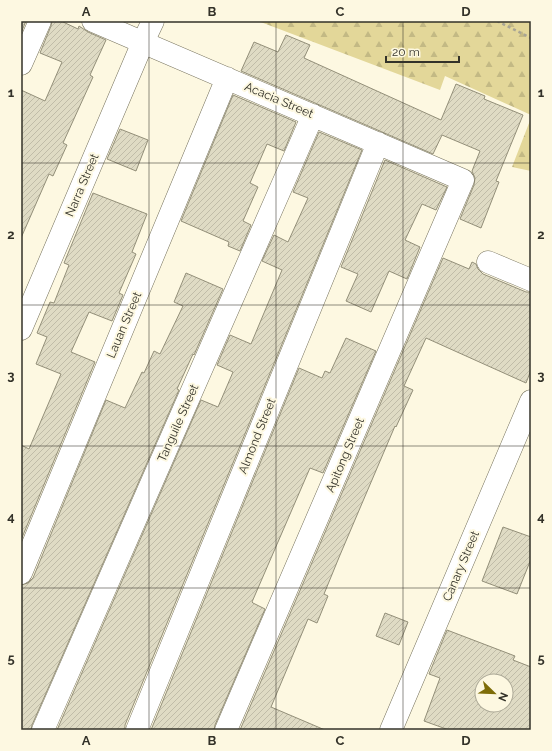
<svg xmlns="http://www.w3.org/2000/svg" width="552" height="751" viewBox="0 0 552 751" font-family="Raleway,sans-serif">
	<style>
		.forest { fill: url(#forest-firs) }
		.building { fill: url(#building-hatch); stroke: #938f79; fill-rule: evenodd }
		.lines { fill: none; stroke-linecap: round; stroke-linejoin: round }
		.minor-casing { stroke: #76725d; stroke-width: 23 }
		.tertiary-casing { stroke: #76725d; stroke-width: 23 }
		.path { stroke: #a8a594; stroke-width: 2.5; stroke-dasharray: 3 3; stroke-linecap: butt }
		.minor { stroke: #fff; stroke-width: 22 }
		.tertiary { stroke: #fff; stroke-width: 22 }
		.grid { fill: none; stroke: #333229; stroke-width: 1; stroke-opacity: 0.55 }
		.labels { text-anchor: middle; dominant-baseline: central; stroke-width: 4; stroke-linejoin: round; paint-order: stroke }
		.street-label { font-size: 12px; fill: #333229; stroke: #fdf8e1 }
		.neatline { fill: none; stroke: #333229; stroke-width: 1.5 }
		.grid-label { font-size: 13px; text-anchor: middle; font-weight: bold; fill: #333229 }
	</style>
	<defs>
		<pattern id="forest-firs" width="22" height="20" patternUnits="userSpaceOnUse"><rect width="22" height="20" fill="#e3d799"/><path d="M5 1l3.5 6h-7zM16 11l3.5 6h-7z" fill="#c3b984"/></pattern>
		<pattern id="building-hatch" width="6" height="6" patternUnits="userSpaceOnUse"><rect width="6" height="6" fill="#dfdbc4"/><path d="M-1 1l2-2M0 6l6-6M5 7l2-2" fill="none" stroke="#c0bca8"/></pattern>
	</defs>
	<rect width="100%" height="100%" fill="#fdf8e1"/>
	<!-- forest -->
	<path class="forest" d="M258,21h273v94l-86,-39 -5,14z
		M531,118v53l-19,-4z"/>
	<!-- building -->
	<path class="building" d="M21,21h5l-5,12z
		M52,21h9l17,8 1,-3 9,6 18,8 -16,35 3,2 -30,66 4,2 -14,31 -4,-2 -28,64v-148l24,11 17,-39 -22,-9 11,-27z
		M286,35l24,10 -6,13 137,62 15,-36 29,12 -1,3 39,16 -27,66 3,1 -18,46 -21,-9 14,-34 1,-7 -3,-7 8,-20 -38,-16 -9,19 -192,-83 13,-29 24,10z
		M233,95l63,27 -12,29 -17,-7 -17,39 8,4 -15,34 8,4 -11,26 -12,-5 1,-4 -48,-21z
		M120,129l28,11 -12,31 -29,-12z
		M319,132l43,18 -237,575v5h-68l144,-330 17,7 15,-35 -16,-7 13,-30 21,9 31,-74 -20,-9 12,-26 14,7 20,-44 -15,-6z
		M385,160l62,27 -11,23 -14,-6 -17,36 15,7 -13,32 -18,-8 -18,41 -25,-11 12,-27 -17,-7z
		M93,193l54,21 -15,38 4,2 -17,39 4,2 -11,26 -23,-9 -18,40 24,10 -74,178v-95l8,4 32,-75 -25,-10 11,-27 -10,-4 13,-31 4,1 15,-38 -5,-2z
		M443,258l26,11 3,-7 4,2 2,5 5,5 43,18h5v78l-5,13 -100,-45 -22,48 9,4 -17,37 -1,-1 -55,129 -16,39 4,2 -11,27 -9,-4 -37,88 54,23h-85z
		M186,273l37,16 -29,66 -1,-1 -16,35 2,1 -147,335 -1,5h-10v-145l7,-2 5,-5 73,-178 19,8 17,-36 2,1 10,-22 6,3 23,-48 -9,-4z
		M346,338l30,13 -53,122 -13,-5 -58,134 1,1 12,6 -50,116 -1,5h-63l148,-362 23,10 3,-7 5,2z
		M503,527l28,10v22l-14,35 -35,-13z
		M385,613l23,9 -9,23 -23,-9z
		M447,630l68,26 -2,4 18,7v63h-82l-25,-9 16,-43 -11,-4zM482,681h24v24h-24z"/>
	<g class="lines">
		<defs>
			<path id="minor" d="M93,21l370,159 -237,550
				M21,64l19,-43
				M488,262l43,18
				M21,573l206,-495
				M43,730l270,-615
				M137,730l241,-587
				M391,730l140,-329"/>
			<path id="tertiary" d="M21,329l122,-287 10,-21"/>
		</defs>
		<!-- minor casing -->
		<use href="#minor" class="minor-casing"/>
		<!-- tertiary casing -->
		<use href="#tertiary" class="tertiary-casing"/>
		<!-- path -->
		<path class="path" d="M497,21l34,17"/>
		<!-- minor -->
		<use href="#minor" class="minor"/>
		<!-- tertiary -->
		<use href="#tertiary" class="tertiary"/>
	</g>
	<!-- grid -->
	<path class="grid" d="M149,21v709M276,21v709M403,21v709M21,163h510M21,305h510M21,446h510M21,588h510"/>
	<g class="labels">
		<!-- street labels -->
		<g class="street-label">
			<text transform="translate(279 100) rotate(23)">Acacia Street</text>
			<text transform="translate(82 185) rotate(-67)">Narra Street</text>
			<text transform="translate(124 325) rotate(-67)">Lauan Street</text>
			<text transform="translate(178 423) rotate(-66)">Tanguile Street</text>
			<text transform="translate(257 436) rotate(-68)">Almond Street</text>
			<text transform="translate(345 455) rotate(-67)">Apitong Street</text>
			<text transform="translate(461 566) rotate(-67)">Canary Street</text>
		</g>
	</g>
	<!-- border -->
	<rect width="552" height="751" fill="none" stroke="#fdf8e1" stroke-width="44"/>
	<!-- north arrow -->
	<g transform="translate(494 693) rotate(113)"><circle r="19" fill="#fdf8e1" stroke="#aca997"/>
	<path d="M0-3L7 15L0 10L-7 15Z" fill="#7e6d08"/>
	<text y="-6" font-size="11" font-weight="bold" text-anchor="middle" fill="#333229">N</text>
	</g>
	<!-- scale -->
	<path d="M386 56v6h73v-6" fill="none" stroke="#333229" stroke-width="2"/>
	<text x="392" y="56" font-size="12" fill="#333229" stroke="#fdf8e1" stroke-width="3" paint-order="stroke">20 m</text>
	<rect x="22" y="22" width="508" height="707" class="neatline"/>
	<g class="grid-label">
		<text x="86" y="16">A</text>
		<text x="212" y="16">B</text>
		<text x="340" y="16">C</text>
		<text x="466" y="16">D</text>
		<text x="11" y="97">1</text>
		<text x="541" y="97">1</text>
		<text x="11" y="239">2</text>
		<text x="541" y="239">2</text>
		<text x="11" y="380">3</text>
		<text x="541" y="380">3</text>
		<text x="11" y="521">4</text>
		<text x="541" y="521">4</text>
		<text x="11" y="663">5</text>
		<text x="541" y="663">5</text>
		<text x="86" y="745">A</text>
		<text x="212" y="745">B</text>
		<text x="340" y="745">C</text>
		<text x="466" y="745">D</text>
	</g>
</svg>
